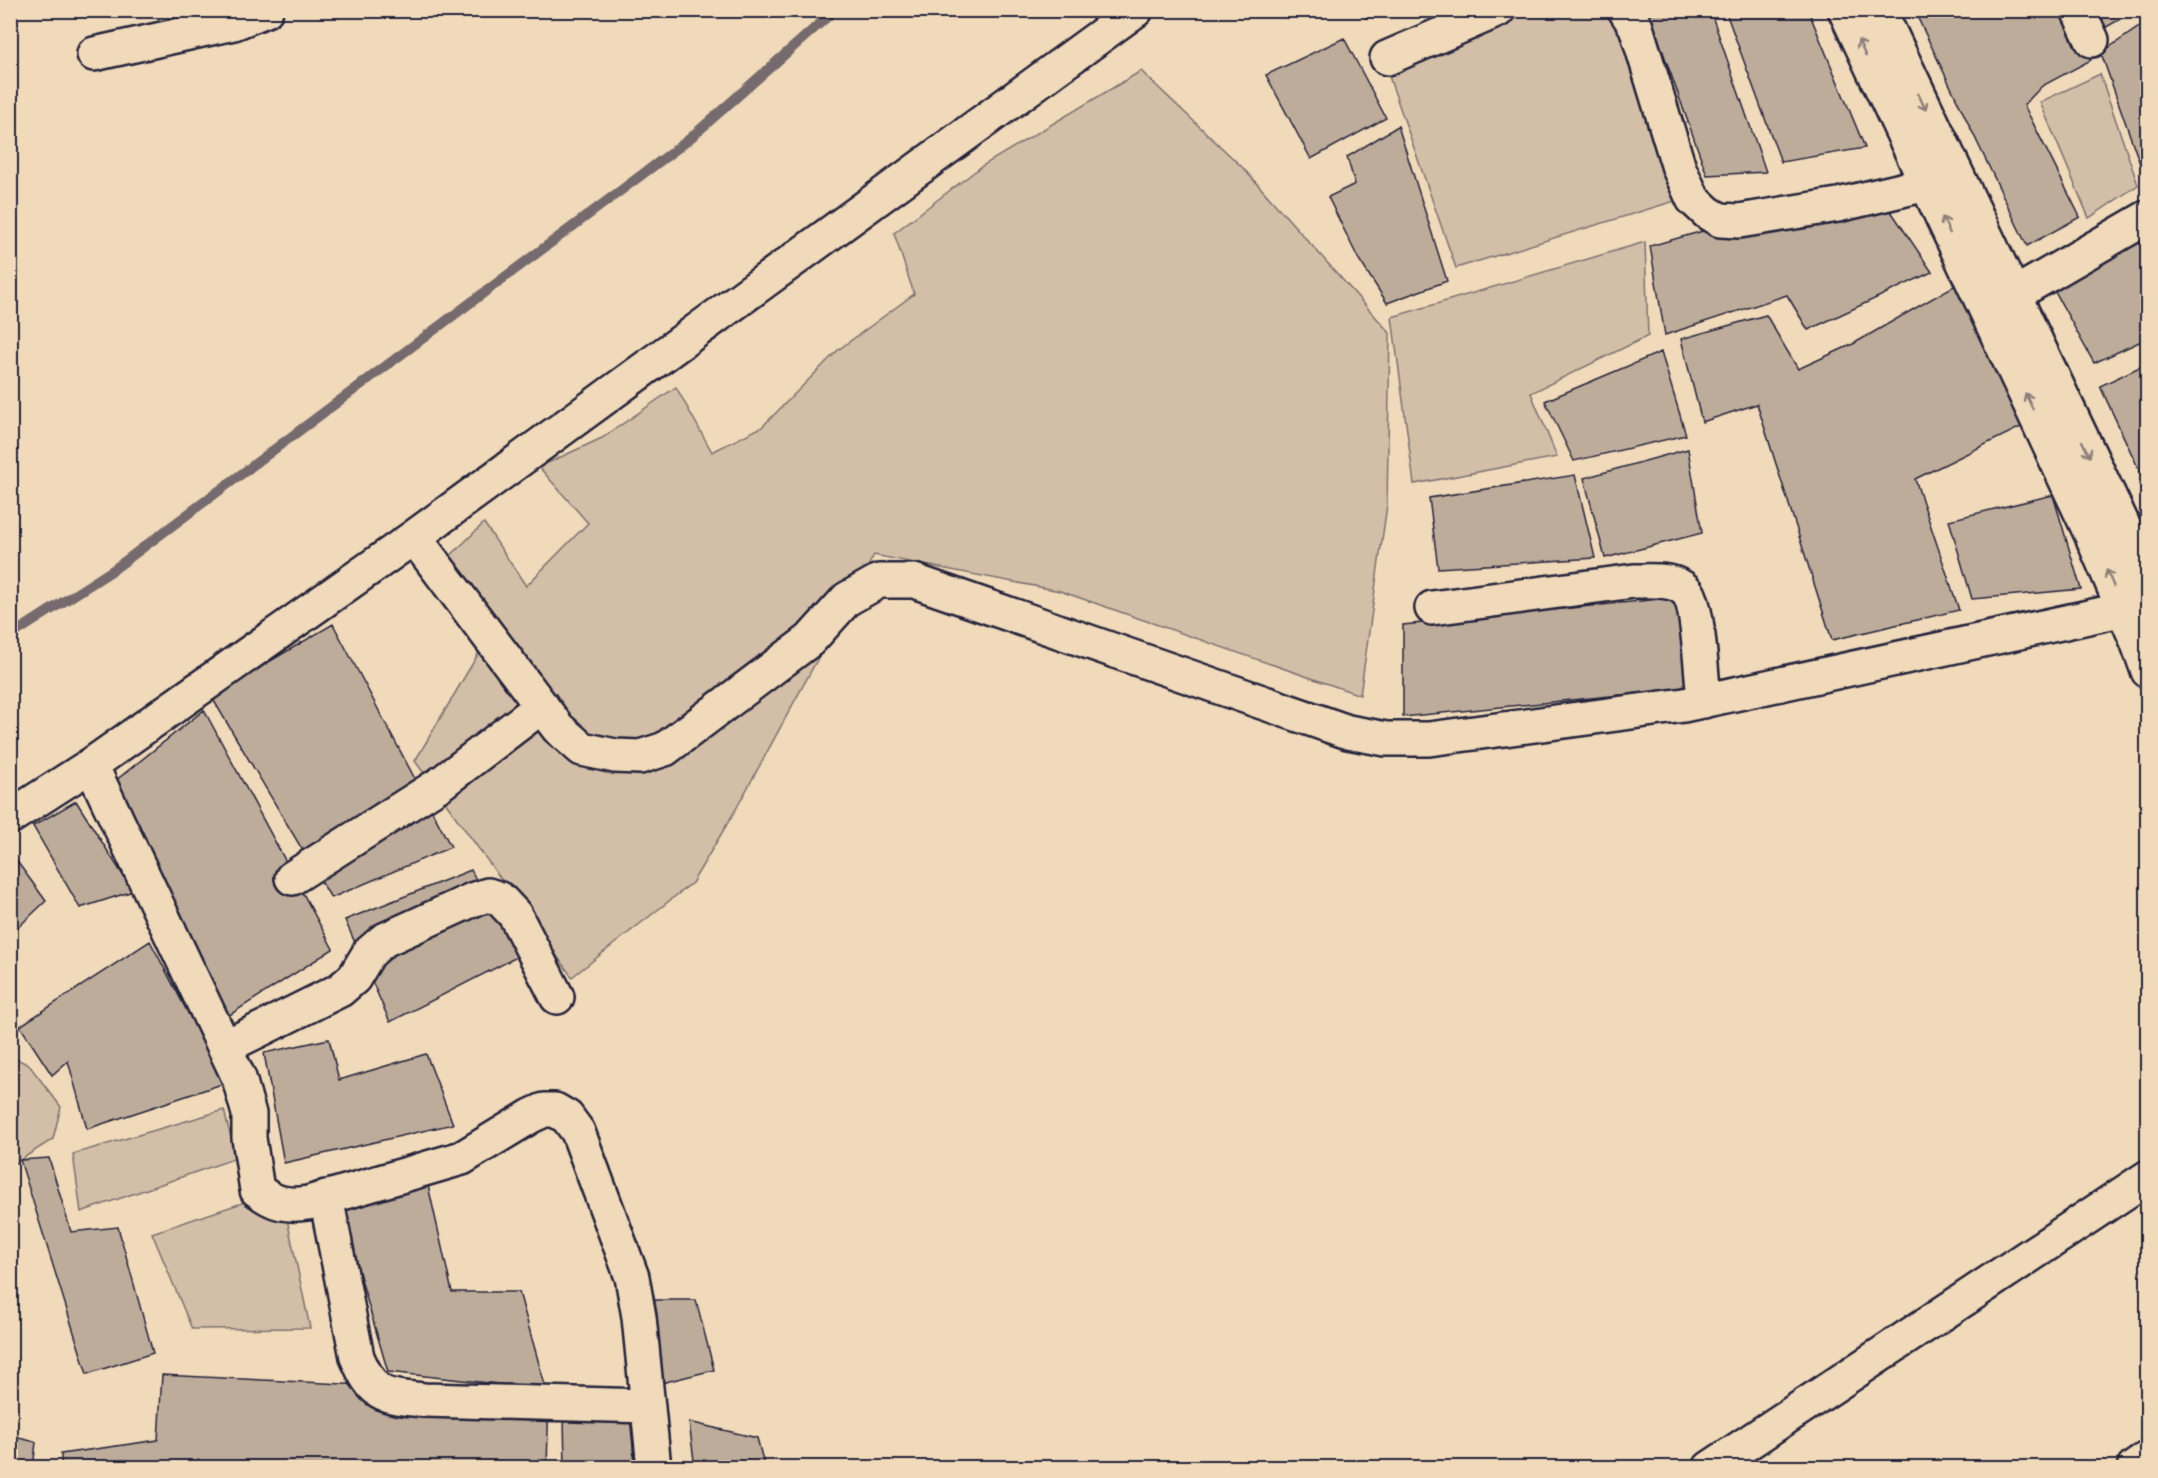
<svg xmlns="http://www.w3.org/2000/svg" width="2158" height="1478" viewBox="0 0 2158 1478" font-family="Dekko,sans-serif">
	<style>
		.green { fill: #d3bfa7; stroke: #7a7071; stroke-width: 1.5 }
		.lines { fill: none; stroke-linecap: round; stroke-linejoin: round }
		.stream { stroke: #746b6d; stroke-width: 10 }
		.building { fill: #beac9b; stroke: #22223b; stroke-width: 1.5 }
		.minor-casing { stroke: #22223b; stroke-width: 38 }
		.tertiary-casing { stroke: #22223b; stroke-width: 38 }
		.minor { stroke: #f1daba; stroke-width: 33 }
		.tertiary { stroke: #f1daba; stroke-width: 33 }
		.oneway { stroke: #8a7e7a }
	</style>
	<rect width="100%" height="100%" fill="#f1daba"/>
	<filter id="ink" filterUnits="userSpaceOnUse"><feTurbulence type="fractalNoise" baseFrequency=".0167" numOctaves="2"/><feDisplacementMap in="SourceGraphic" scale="12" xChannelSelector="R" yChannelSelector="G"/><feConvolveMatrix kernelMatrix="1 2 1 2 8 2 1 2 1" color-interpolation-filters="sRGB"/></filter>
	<g filter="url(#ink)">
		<!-- green -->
		<path class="green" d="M1474,11h149l65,186 -232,71 -78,-223z
			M1141,71l101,96 148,166 -3,172 -27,190 -300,-104 -186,-36 -139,256 -43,72 -120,94 -157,-216 72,-122 -46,-74 43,-42 42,63 62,-63 -49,-56 63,-29 74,-51 36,65 50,-25 76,-77 76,-56 -20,-61 88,-67z
			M2100,74l38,111 -49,33 -49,-116z
			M1645,242l3,94 -117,57 26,64 -143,27 -22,-167z
			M11,1056l18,9 32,42 -8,32 -42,27z
			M224,1110l12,48 -155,54 -8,-58z
			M281,1190l29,138 -118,1 -40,-96z"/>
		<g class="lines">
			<!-- stream -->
			<path class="stream" d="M10,636l103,-66 574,-429 148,-131"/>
		</g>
		<!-- building -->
		<path class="building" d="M1363,10h21l-18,8z
			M1648,10h62l56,162 -59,3z
			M1725,10h83l57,138 -84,14z
			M1914,10h153l24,50 -49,26 -18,19 56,112 -53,29z
			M2094,10h42l-33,19z
			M2148,21v146l-8,-3 -39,-111z
			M1344,38l42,80 -75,41 -45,-84z
			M1398,126l49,155 -60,22 -29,-45 -30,-61 27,-13 -8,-27z
			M1872,183l60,89 -124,58 -21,-35 -122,40 -15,-89z
			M2148,210v128l-54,25 -50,-91z
			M1959,283l62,144 -106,52 44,131 -127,30 -75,-236 -55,18 -21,-83 85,-24 32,54 55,-25z
			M1661,352l25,83 -112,26 -29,-60z
			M2148,363v126l-48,-103z
			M1688,449l14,84 -97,25 -21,-80z
			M1575,475l20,83 -157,10 -9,-70z
			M2053,495l28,94 -109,10 -23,-79z
			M1680,597l9,91 -286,29v-92z
			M333,624l118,223 -120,51 -120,-202z
			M204,710l129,239 -108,69 -115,-233z
			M76,801l57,90 -53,17 -47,-82z
			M10,852l36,49 -36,34z
			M471,870l46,87 -127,65 -45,-102z
			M150,941l75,142 -138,46 -19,-68 -16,14 -32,-49z
			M329,1039l10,41 87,-26 27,70 -169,39 -20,-110z
			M49,1158l22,74 47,-5 35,126 -66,21 -67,-214z
			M425,1172l27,120h67l27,97 -158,-17 -51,-175z
			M637,1300h59l18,70 -57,14z
			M162,1375l387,19 -2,74h-486v-14l97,-14z
			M564,1416h66l5,52h-70z
			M689,1422l68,16 8,30h-70z
			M10,1436l26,6 -3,26h-23z"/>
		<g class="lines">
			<defs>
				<path id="minor" d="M1625,10l11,17 43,141 14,31 15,14 12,7 19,1 99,-16 89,-21
					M2078,10l14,30
					M94,54l140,-31 32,-13
					M1387,58l111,-48
					M1991,308l157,-91
					M414,537l144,191 24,21 33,7 25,1 25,-8 145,-109 37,-41 32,-18h35l434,151 38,7h43l255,-34 464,-101
					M1432,608l202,-27c17,0 43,-3 54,12 10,13 14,87 16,108
					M91,765l148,313 10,36v24l8,52c18,14 30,16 51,13l154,-45 69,-42 13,-6h11l12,7 11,15 54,145 7,40 15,151
					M10,817l81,-52 323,-228 722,-527
					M292,878l148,-94 102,-78
					M225,1047l115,-57 14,-12 15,-25 15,-13 88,-40 16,-5 12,4 15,16 42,82
					M326,1197l31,160c17,40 25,39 67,43l224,6
					M1710,1468l438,-291"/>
				<path id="tertiary" d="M1845,10l247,526 45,105 11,30
					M1879,10l243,513 26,60
					M2134,1468l14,-10"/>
			</defs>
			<!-- minor casing -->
			<use href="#minor" class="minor-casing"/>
			<!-- tertiary casing -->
			<use href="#tertiary" class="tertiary-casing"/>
			<!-- minor -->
			<use href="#minor" class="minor"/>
			<!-- tertiary -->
			<use href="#tertiary" class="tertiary"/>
		</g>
		<!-- one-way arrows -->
		<defs><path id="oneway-shaft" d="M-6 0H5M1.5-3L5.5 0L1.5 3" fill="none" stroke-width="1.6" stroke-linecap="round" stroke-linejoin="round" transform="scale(1.5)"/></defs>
		<g class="oneway">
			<use href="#oneway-shaft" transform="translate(1862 48) rotate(-115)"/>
			<use href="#oneway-shaft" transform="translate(1922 102) rotate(65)"/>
			<use href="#oneway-shaft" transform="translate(1946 225) rotate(-115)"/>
			<use href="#oneway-shaft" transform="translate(2029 401) rotate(-115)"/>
			<use href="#oneway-shaft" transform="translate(2086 449) rotate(64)"/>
			<use href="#oneway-shaft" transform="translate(2110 578) rotate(-113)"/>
		</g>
	</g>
	<!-- margin -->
	<rect width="2158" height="1478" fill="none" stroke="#f1daba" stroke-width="36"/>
	<rect x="18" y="18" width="2122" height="1442" fill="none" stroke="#22223b" stroke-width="2" filter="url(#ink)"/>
</svg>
